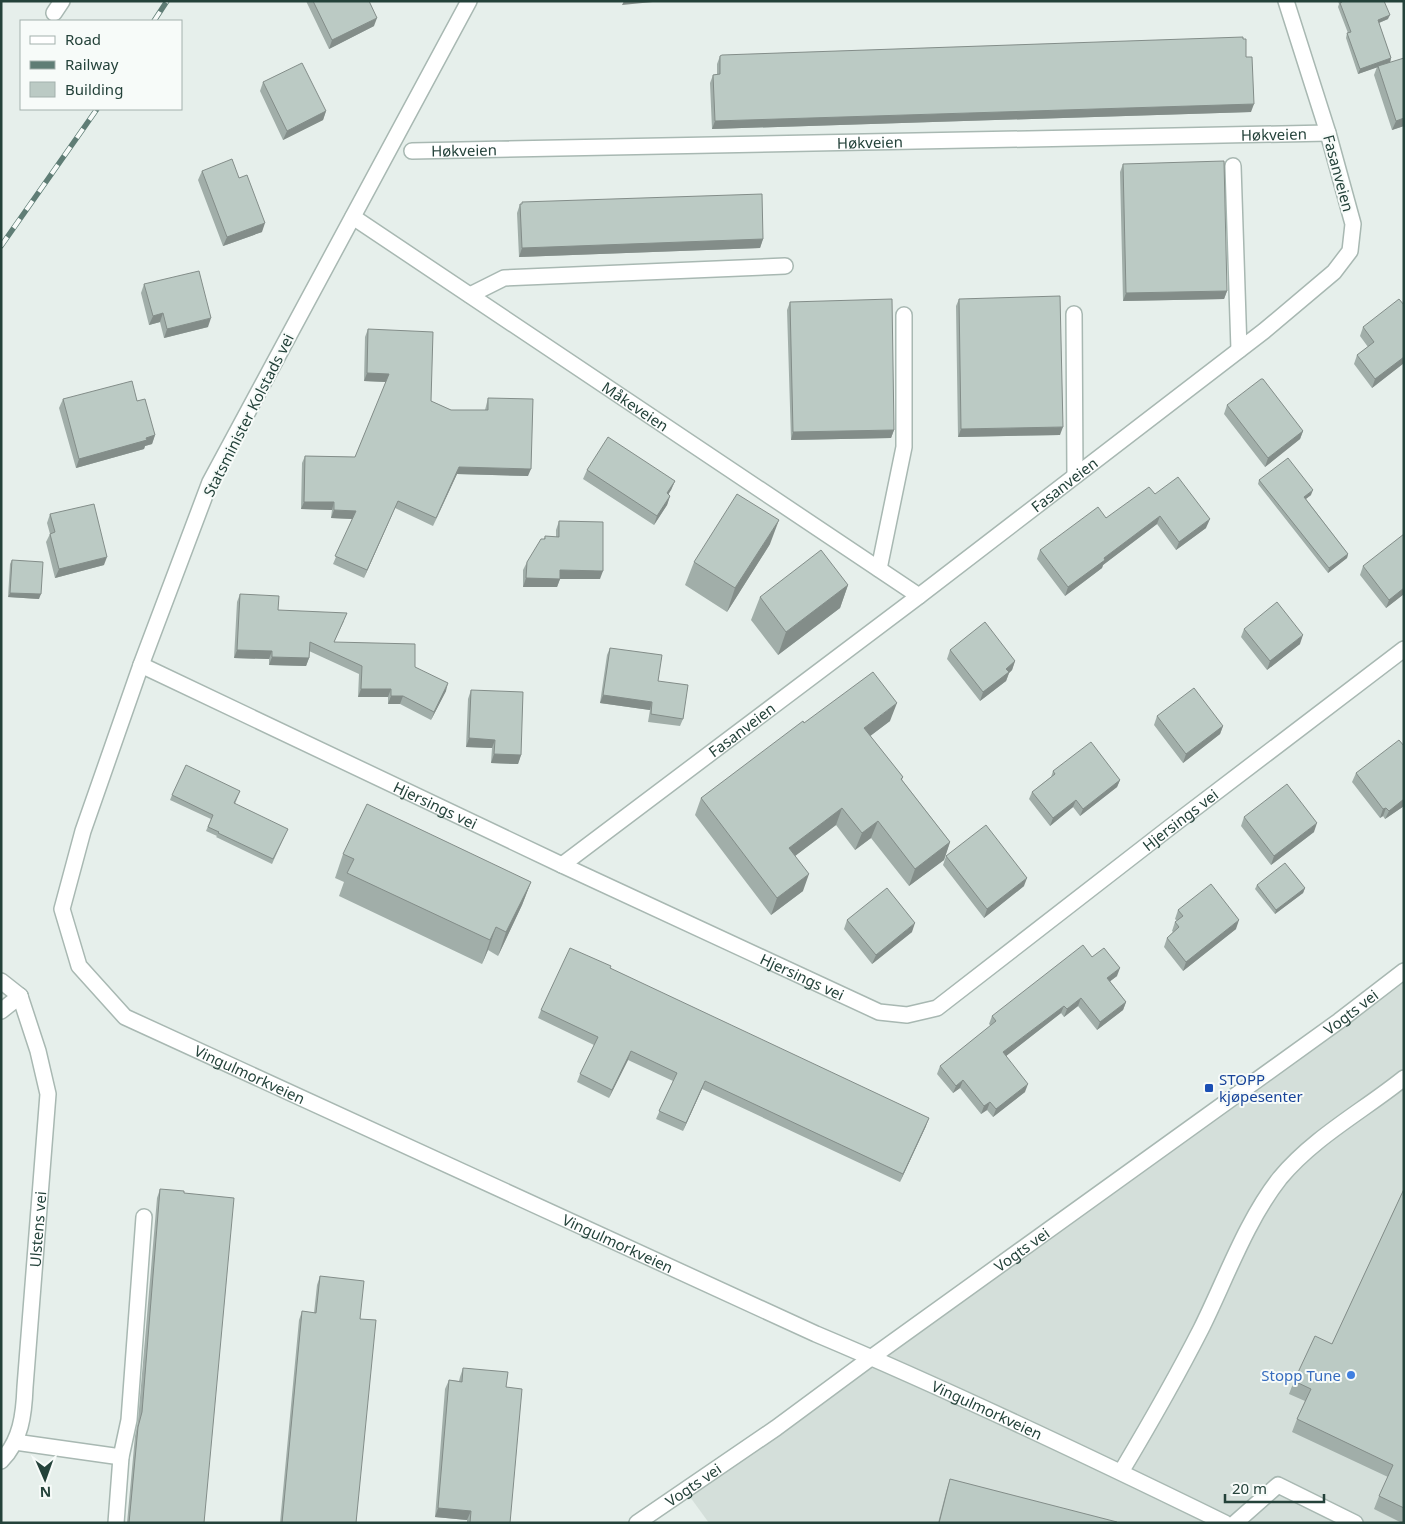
<svg xmlns="http://www.w3.org/2000/svg" width="1405" height="1524" viewBox="0 0 1405 1524" font-family="'Noto Sans',sans-serif">
	<style>
		.built { fill: #d4dfda }
		.lines { fill: none; stroke-linecap: round; stroke-linejoin: round }
		.minor-casing { stroke: #a8b8b2; stroke-width: 18 }
		.minor { stroke: #fff; stroke-width: 15 }
		.rail-casing { stroke: #5f7d75; stroke-width: 5.5 }
		.rail { stroke: #f7fbf9; stroke-width: 4; stroke-dasharray: 11; stroke-linecap: butt }
		.wall { fill: #a1aea9 }
		.shaded-wall { fill: #838d89 }
		.building { fill: #bbcac4; stroke: #838d89 }
		.transit-dot { fill: #1a4fb4; stroke: #f7fbf9; stroke-width: 2 }
		.shop-dot { fill: #3f7fe0; stroke: #f7fbf9; stroke-width: 2 }
		.labels { text-anchor: middle; dominant-baseline: central; stroke-width: 4; stroke-linejoin: round; paint-order: stroke }
		.street-label { font-size: 15px; fill: #24423a; stroke: #f7fbf9 }
		.transit-label { font-size: 15px; fill: #164399; stroke: #f7fbf9; text-anchor: start }
		.shop-label { font-size: 15px; fill: #366cbe; stroke: #f7fbf9; text-anchor: end }
	</style>
	<rect width="100%" height="100%" fill="#e6efeb"/>
	<!-- built -->
	<path class="built" d="M1404,971v552h-695l-24,-33z"/>
	<g class="lines">
		<defs>
			<g id="minor">
				<path id="s1" d="M469,1l-259,481 -69,183 -58,166 -21,78 17,57 46,51 691,317c138,58 274,123 409,189"/>
				<path d="M54,13l8,-12"/>
				<path id="s2" d="M412,151l916,-18"/>
				<path d="M1233,166l6,184"/>
				<path id="s3" d="M353,217l566,379"/>
				<path d="M470,295l34,-17 281,-12"/>
				<path d="M1074,314l1,162"/>
				<path d="M879,569l25,-122v-132"/>
				<path id="s4" d="M141,665l421,200 317,147 28,3 30,-7 232,-180 235,-179"/>
				<path id="s5" d="M562,865l357,-269 345,-265 70,-59 16,-21 3,-27 -25,-91 -42,-132"/>
				<path d="M1,981l19,15"/>
				<path d="M1,1011l19,-15"/>
				<path d="M15,1442l106,15"/>
				<path id="s6" d="M1,1461c20,-20 23,-47 24,-74l23,-293 -10,-43 -18,-55"/>
				<path d="M1121,1472c28,-47 55,-94 80,-143 24,-48 45,-108 79,-151 34,-41 83,-67 124,-100"/>
				<path d="M116,1523l5,-66 8,-37 15,-203"/>
				<path id="s7" d="M637,1523l139,-95 96,-71 467,-336 65,-50"/>
				<path d="M1235,1523l43,-38 77,38"/>
			</g>
		</defs>
		<!-- minor casing -->
		<use href="#minor" class="minor-casing"/>
		<!-- minor -->
		<use href="#minor" class="minor"/>
		<defs>
			<path id="rail" d="M154,21l13,-20
				M1,246l96,-137"/>
		</defs>
		<!-- rail casing -->
		<use href="#rail" class="rail-casing"/>
		<!-- rail -->
		<use href="#rail" class="rail"/>
	</g>
	<!-- wall -->
	<path class="wall" d="M306,1h63l5,25 -45,23z
		M1338,1h46l4,18 -9,4 12,35 -1,4 14,64 -12,4 -18,-55 3,-8 -19,7 -12,-36 1,-5h1l-10,-26 1,-3z
		M720,56l526,1 5,55 -539,17 -2,-46 3,-8 4,-1v-10z
		M263,82l63,29 -3,9 -40,20 -23,-49z
		M1123,164l104,127 -3,8 -101,2 -3,-129z
		M202,171l37,7 23,54 -39,14 -25,-66z
		M522,202l241,37 -3,9 -241,9 -2,-44 3,-9h2z
		M144,284l64,43 -44,11 -4,-16 -11,3 -8,-32z
		M959,299l101,136 -102,2 -2,-131z
		M790,302l104,128 -3,8 -100,2 -4,-130z
		M1404,305v58l-32,25 -18,-24 3,-9 11,-8 -8,-11 3,-9z
		M368,329l63,72 20,9h34l3,-12 40,78 -71,-2 -24,52 -38,-18 -31,70 -31,-14 19,-45 -21,-1 1,-8 -31,-1 1,-46 3,-7 50,1 31,-75 -22,-1 1,-44z
		M63,399l74,2 18,34 -3,9 -7,2 -1,3 -68,19 -17,-60z
		M1227,405l76,26 -3,8 -35,28 -41,-53z
		M587,470l88,11 -4,9 -3,5 2,1 -3,9 -13,20 -71,-46z
		M1259,480l52,15 -5,4 42,55 -1,4 -19,15 -70,-89z
		M1155,494l51,34 -30,22 -19,-26 -54,41 -1,3 -37,28 -28,-37 3,-9z
		M50,514l54,51 -49,13 -9,-36 4,-8 -3,-11z
		M559,521l41,58h-40l-3,8h-34v-17l4,-8 17,-23 1,-3 11,1v-7z
		M770,544l-43,68 -42,-27 9,-23z
		M12,560l27,39 -31,-2 2,-33z
		M1363,566l41,28 -18,14 -26,-33z
		M848,585l-8,23 -62,47 -27,-35 9,-23z
		M240,594l38,16 66,11 -10,21 81,25 31,24 -15,29 -31,-16h-12v-7h-30l1,-23 -50,-23v7l-3,8 -37,-1v-6l-35,-1 3,-56z
		M1244,629l56,15 -33,26 -26,-33z
		M610,648l48,33 25,38 -3,7 -32,-4 2,-12 -50,-7 7,-48z
		M950,650l65,11 -3,9 -3,3 -3,8 -26,20 -33,-42z
		M471,690l50,65 -3,9 -27,-1 1,-15 -26,-1 2,-48z
		M1157,716l66,10 -3,8 -37,29 -29,-38z
		M890,721l-20,15 33,41 -1,3 48,62 -6,18 -35,26 -38,-48 -16,12 -19,-25 -41,31 8,35 -32,24 -76,-100 6,-17 103,-75z
		M1404,746v60l-19,13 -2,-3 -3,2 -28,-36 4,-9z
		M1053,771l67,9 -3,7 -37,29 -7,-9 -23,19 -21,-27 3,-7 19,-15z
		M240,791l-5,13 51,29 -14,31 -56,-27 1,-1 -11,-5 5,-12 -41,-19 2,-5z
		M1244,817l70,15 -43,33 -30,-39z
		M343,854l188,28 -9,23 -24,51 -10,-6 -6,14 -143,-68 5,-14 -9,-4z
		M946,856l78,30 -40,32 -41,-53z
		M1257,885l48,3 -2,5 -28,21 -20,-25z
		M1178,910l58,19 -53,42 -19,-24 3,-9 6,-6 -1,-1 3,-9 2,-1 -2,-2z
		M847,920l65,12 -40,32 -28,-35z
		M1092,957l25,19 -7,5 16,21 -3,8 -26,20 -19,-24 -14,11 -3,-4 -55,43 19,36 -32,25 -6,-7 -6,4 -21,-26 -7,5 -16,-19 3,-8 51,-40 -2,-2 3,-8z
		M610,968l316,158 -26,56 -198,-93 -19,42 -27,-12 17,-38 -45,-21 -19,38 -32,-16 3,-8 14,-29 -56,-27 3,-8z
		M160,1189l44,334h-77l8,-87 3,-15 19,-223z
		M1404,1189v334h-2l-28,-14 5,-13 9,-19 -96,-45 5,-13 8,-18 -16,-7 5,-13 38,-37z
		M320,1276l40,43 -4,204h-76l19,-203 3,-9 12,2 3,-28z
		M463,1368l43,19 4,136h-43v-3l-32,-3 10,-128 4,-9 10,1 1,-4z
		M950,1479l167,44h-179l8,-31z"/>
	<!-- shaded-wall -->
	<path class="shaded-wall" d="M624,1h39l-41,4z
		M1390,15l-2,4 -12,5 2,-4z
		M377,18l-3,8 -45,23 3,-9z
		M1391,58l-1,5 -32,11 2,-5z
		M1254,104l-3,8 -539,17 3,-8z
		M326,111l-3,9 -40,20 4,-9z
		M1404,118v8l-12,4 4,-9z
		M265,223l-3,9 -39,14 4,-9z
		M763,239l-3,9 -241,9 3,-9z
		M1227,291l-3,8 -101,2 3,-8z
		M163,313l-3,9 -11,3 4,-9z
		M211,318l-3,9 -44,11 3,-9z
		M1404,357v6l-32,25 3,-9z
		M367,373l22,1 -3,8 -22,-1z
		M1063,427l-3,8 -102,2 3,-8z
		M894,430l-3,8 -100,2 2,-8z
		M1303,431l-3,8 -35,28 3,-9z
		M155,435l-3,9 -7,2 -1,3 -68,19 3,-9z
		M459,467l72,2 -3,7 -71,-2 -24,52z
		M675,481l-4,9 -8,12 4,-9z
		M1313,490l-2,5 -8,6 1,-4z
		M670,496l-3,9 -13,20 3,-9z
		M398,501l-3,7 -31,70 3,-8z
		M304,502h30l-2,8 -31,-1z
		M334,510l22,1 -3,8 -22,-1z
		M1160,516l-3,8 -54,41 -1,3 -37,28 3,-9 36,-29z
		M1210,519l-4,9 -30,22 3,-8z
		M779,520l-9,24 -43,68 8,-24z
		M1348,554l-1,4 -19,15 1,-5z
		M107,557l-3,8 -49,13 4,-9z
		M560,570l43,1 -3,8h-40l-3,8h-34l3,-9z
		M848,585l-8,23 -62,47 8,-23z
		M1404,588v6l-18,14 3,-8z
		M10,593l31,1 -2,5 -31,-2z
		M1303,635l-3,9 -33,26 3,-9z
		M237,650l35,1 -3,8 -35,-1z
		M272,657l37,1 -3,8 -37,-1z
		M1015,661l-3,9 -3,3 -3,8 -26,20 3,-9 23,-23z
		M448,683l-2,8 -15,29 3,-8z
		M361,689h30l-3,8h-30z
		M603,695l49,7 -2,8 -50,-7z
		M391,696h12l-3,8h-12z
		M897,703l-7,18 -33,25 7,-18z
		M1223,726l-3,8 -37,29 3,-9z
		M469,738l26,2 -3,8 -26,-1z
		M494,754l27,1 -3,9 -27,-1z
		M1120,780l-3,7 -37,29 3,-7z
		M1404,799v7l-19,13 4,-8z
		M1076,800l-3,7 -23,19 3,-8z
		M842,808l-6,17 -53,40 6,-17z
		M1386,808l-3,8 -3,2 3,-9z
		M878,821l-7,17 -16,12 7,-17z
		M1317,823l-3,9 -43,33 3,-9z
		M950,842l-6,18 -35,26 6,-17z
		M809,874l-6,17 -32,24 6,-17z
		M1027,878l-3,8 -40,32 3,-9z
		M531,882l-9,23 -24,51 8,-24z
		M1305,888l-2,5 -28,21 1,-4z
		M1239,920l-3,9 -53,42 3,-9z
		M915,923l-3,9 -40,32 4,-9z
		M496,927l-8,23 -6,14 8,-24z
		M1120,968l-3,8 -13,10 3,-8z
		M1081,998l-3,8 -14,11 3,-8z
		M1126,1002l-3,8 -26,20 3,-8z
		M1064,1006l-3,7 -60,47 2,-8z
		M631,1051l-3,9 -19,38 3,-8z
		M963,1080l-3,8 -7,5 3,-7z
		M705,1081l-3,8 -19,42 3,-8z
		M1028,1084l-3,8 -32,25 3,-8z
		M990,1102l-3,8 -6,4 3,-8z
		M929,1118l-3,8 -26,56 3,-8z
		M438,1508l33,3 -4,9 -32,-3z"/>
	<!-- building -->
	<path class="building" d="M313,1h56l8,17 -45,22z
		M1341,1h43l6,14 -12,5 13,38 -31,11 -13,-36 4,-1 -11,-29 2,-1z
		M1243,37v2h3v18h6l2,47 -539,17 -2,-46 7,-1v-18l2,-1z
		M1404,58v60l-8,3 -18,-55z
		M302,63l24,48 -39,20 -24,-49z
		M232,159l7,19 8,-3 18,48 -38,14 -25,-66z
		M1224,161l3,130 -101,2 -3,-129z
		M762,194l1,45 -241,9 -2,-44h2v-2z
		M199,271l12,47 -44,11 -4,-16 -10,3 -9,-32z
		M1060,296l3,131 -102,2 -2,-130z
		M892,299l2,131 -101,2 -3,-130z
		M1399,299l5,6v52l-29,22 -18,-24 17,-13 -11,-15z
		M368,329l65,3 -2,69 20,9h37v-12l45,1 -2,70 -72,-2 -23,51 -38,-17 -31,69 -32,-14 21,-45 -22,-1v-8h-30l1,-46 50,1 34,-83 -22,-1z
		M1261,379h2l40,52 -35,27 -41,-53z
		M132,381l5,20 8,-2 10,36 -9,3 1,2 -68,19 -16,-60z
		M608,437l67,44 -8,12 3,3 -13,20 -70,-46z
		M1288,458l25,32 -9,7 44,57 -19,14 -70,-88z
		M1178,477l32,42 -31,23 -19,-26 -56,42 1,2 -37,27 -28,-37 58,-43 8,11 43,-31 6,7z
		M737,494l42,26 -44,68 -41,-26z
		M94,504l13,53 -48,12 -9,-35 5,-2 -5,-18z
		M559,521l44,1v49l-43,-1v9l-34,-1 1,-16 14,-23h4v-3l14,1z
		M1404,534v54l-15,12 -26,-34z
		M821,550l27,35 -62,47 -26,-35z
		M12,560l31,2 -2,32 -31,-1z
		M240,594l39,2 -1,14 69,3 -13,29 81,2v23l33,16 -14,29 -31,-16h-12v-7h-30l1,-23 -52,-24 -1,16 -37,-1v-6l-35,-1z
		M1277,602l26,33 -33,26 -26,-32z
		M985,622l30,39 -9,8 3,3 -26,20 -33,-42z
		M610,648l52,7 -4,26 30,4 -5,34 -32,-5 1,-12 -49,-7z
		M873,672l24,31 -33,25 39,49 -2,2 49,63 -35,27 -37,-48 -16,12 -20,-25 -53,40 20,26 -32,24 -76,-100 102,-77 1,2z
		M1194,688l29,38 -37,28 -29,-38z
		M471,690l52,2 -2,63 -27,-1 1,-14 -26,-2z
		M1399,740l5,6v53l-15,12 -3,-3 -3,1 -27,-36z
		M1091,742l29,38 -37,29 -7,-9 -23,18 -21,-26 23,-18 -2,-3z
		M186,765l54,26 -6,12 54,26 -15,30 -55,-26 1,-1 -11,-5 5,-12 -41,-20z
		M1287,784l30,39 -43,33 -30,-39z
		M367,804l164,78 -25,50 -10,-5 -6,13 -143,-67 7,-14 -11,-5z
		M986,825l41,53 -40,31 -41,-53z
		M1285,863l20,25 -29,22 -19,-25z
		M1211,884l28,36 -53,42 -19,-24 12,-11 -4,-5 8,-6 -5,-6z
		M887,888l28,35 -39,32 -29,-35z
		M1083,945l9,12 12,-9 16,20 -13,10 19,24 -26,20 -19,-24 -14,11 -3,-3 -61,46 25,32 -32,25 -6,-7 -6,4 -21,-26 -7,6 -16,-20 56,-45 -4,-5z
		M570,948l41,18 -1,2 319,150 -26,56 -198,-93 -19,42 -27,-12 18,-38 -46,-22 -19,39 -32,-16 18,-37 -57,-27z
		M160,1189l24,2v2l50,5 -30,325h-75l9,-96 4,-15z
		M1404,1189v319l-25,-12 14,-31 -96,-46 14,-30 -17,-8 21,-45 17,8z
		M320,1276l44,5 -4,38 16,1 -20,203h-74l20,-212 14,2z
		M463,1368l45,4 -2,15 16,2 -12,134h-40l1,-12 -33,-3 11,-128 13,2z
		M950,1479l167,43v1h-178z"/>
	<!-- markers -->
	<rect class="transit-dot" x="1204" y="1083" width="10" height="10" rx="2.5"/>
	<circle class="shop-dot" cx="1351" cy="1375" r="5"/>
	<g class="labels">
		<!-- street labels -->
		<g class="street-label">
			<text stroke="none"><textPath href="#s2" startOffset="862">Høkveien</textPath></text>
			<text stroke="none"><textPath href="#s2" startOffset="458">Høkveien</textPath></text>
			<text stroke="none"><textPath href="#s2" startOffset="52">Høkveien</textPath></text>
			<text transform="translate(1339 173) rotate(75)">Fasanveien</text>
			<text stroke="none"><textPath href="#s3" startOffset="340">Måkeveien</textPath></text>
			<text transform="translate(248 415) rotate(-63)">Statsminister Kolstads vei</text>
			<text stroke="none"><textPath href="#s5" startOffset="630">Fasanveien</textPath></text>
			<text stroke="none"><textPath href="#s5" startOffset="225">Fasanveien</textPath></text>
			<text stroke="none"><textPath href="#s4" startOffset="326">Hjersings vei</textPath></text>
			<text stroke="none"><textPath href="#s4" startOffset="1182">Hjersings vei</textPath></text>
			<text stroke="none"><textPath href="#s4" startOffset="731">Hjersings vei</textPath></text>
			<text stroke="none"><textPath href="#s7" startOffset="878">Vogts vei</textPath></text>
			<text stroke="none"><textPath href="#s1" startOffset="1264">Vingulmorkveien</textPath></text>
			<text stroke="none"><textPath href="#s6" startOffset="238">Ulstens vei</textPath></text>
			<text stroke="none"><textPath href="#s1" startOffset="1669">Vingulmorkveien</textPath></text>
			<text stroke="none"><textPath href="#s7" startOffset="472">Vogts vei</textPath></text>
			<text stroke="none"><textPath href="#s1" startOffset="2074">Vingulmorkveien</textPath></text>
			<text stroke="none"><textPath href="#s7" startOffset="68">Vogts vei</textPath></text>
		</g>
		<!-- transit labels -->
		<g class="transit-label">
			<text x="1219" y="1079">STOPP<tspan x="1219" dy="17">kjøpesenter</tspan></text>
		</g>
		<!-- shop labels -->
		<g class="shop-label">
			<text x="1341" y="1375">Stopp Tune</text>
		</g>
	</g>
	<!-- border -->
	<rect width="1405" height="1524" fill="none" stroke="#24423a" stroke-width="5"/>
	<!-- legend -->
	<rect x="20" y="20" width="162" height="90" fill="#f7fbf9" stroke="#a3b1ad"/>
	<rect x="30" y="36" width="25" height="8" fill="#ffffff" stroke="#a3b1ad"/>
	<text x="65" y="45" font-size="15" fill="#24423a">Road</text>
	<rect x="30" y="61" width="25" height="8" fill="#5f7d75" stroke="#a3b1ad"/>
	<text x="65" y="70" font-size="15" fill="#24423a">Railway</text>
	<rect x="30" y="82" width="25" height="15" fill="#bbcac4" stroke="#a3b1ad"/>
	<text x="65" y="95" font-size="15" fill="#24423a">Building</text>
	<!-- north arrow -->
	<g transform="translate(45 1479) rotate(178)" stroke="#f7fbf9" stroke-width="4" paint-order="stroke">
	<path d="M0-4L9 19L0 12L-9 19Z" fill="#24423a"/>
	<text y="-8" font-size="14" font-weight="bold" text-anchor="middle" fill="#24423a">N</text>
	</g>
	<!-- scale -->
	<path d="M1225 1494v8h99v-8" fill="none" stroke="#24423a" stroke-width="2.5"/>
	<text x="1232" y="1494" font-size="15" fill="#24423a" stroke="#f7fbf9" stroke-width="4" paint-order="stroke">20 m</text>
</svg>
